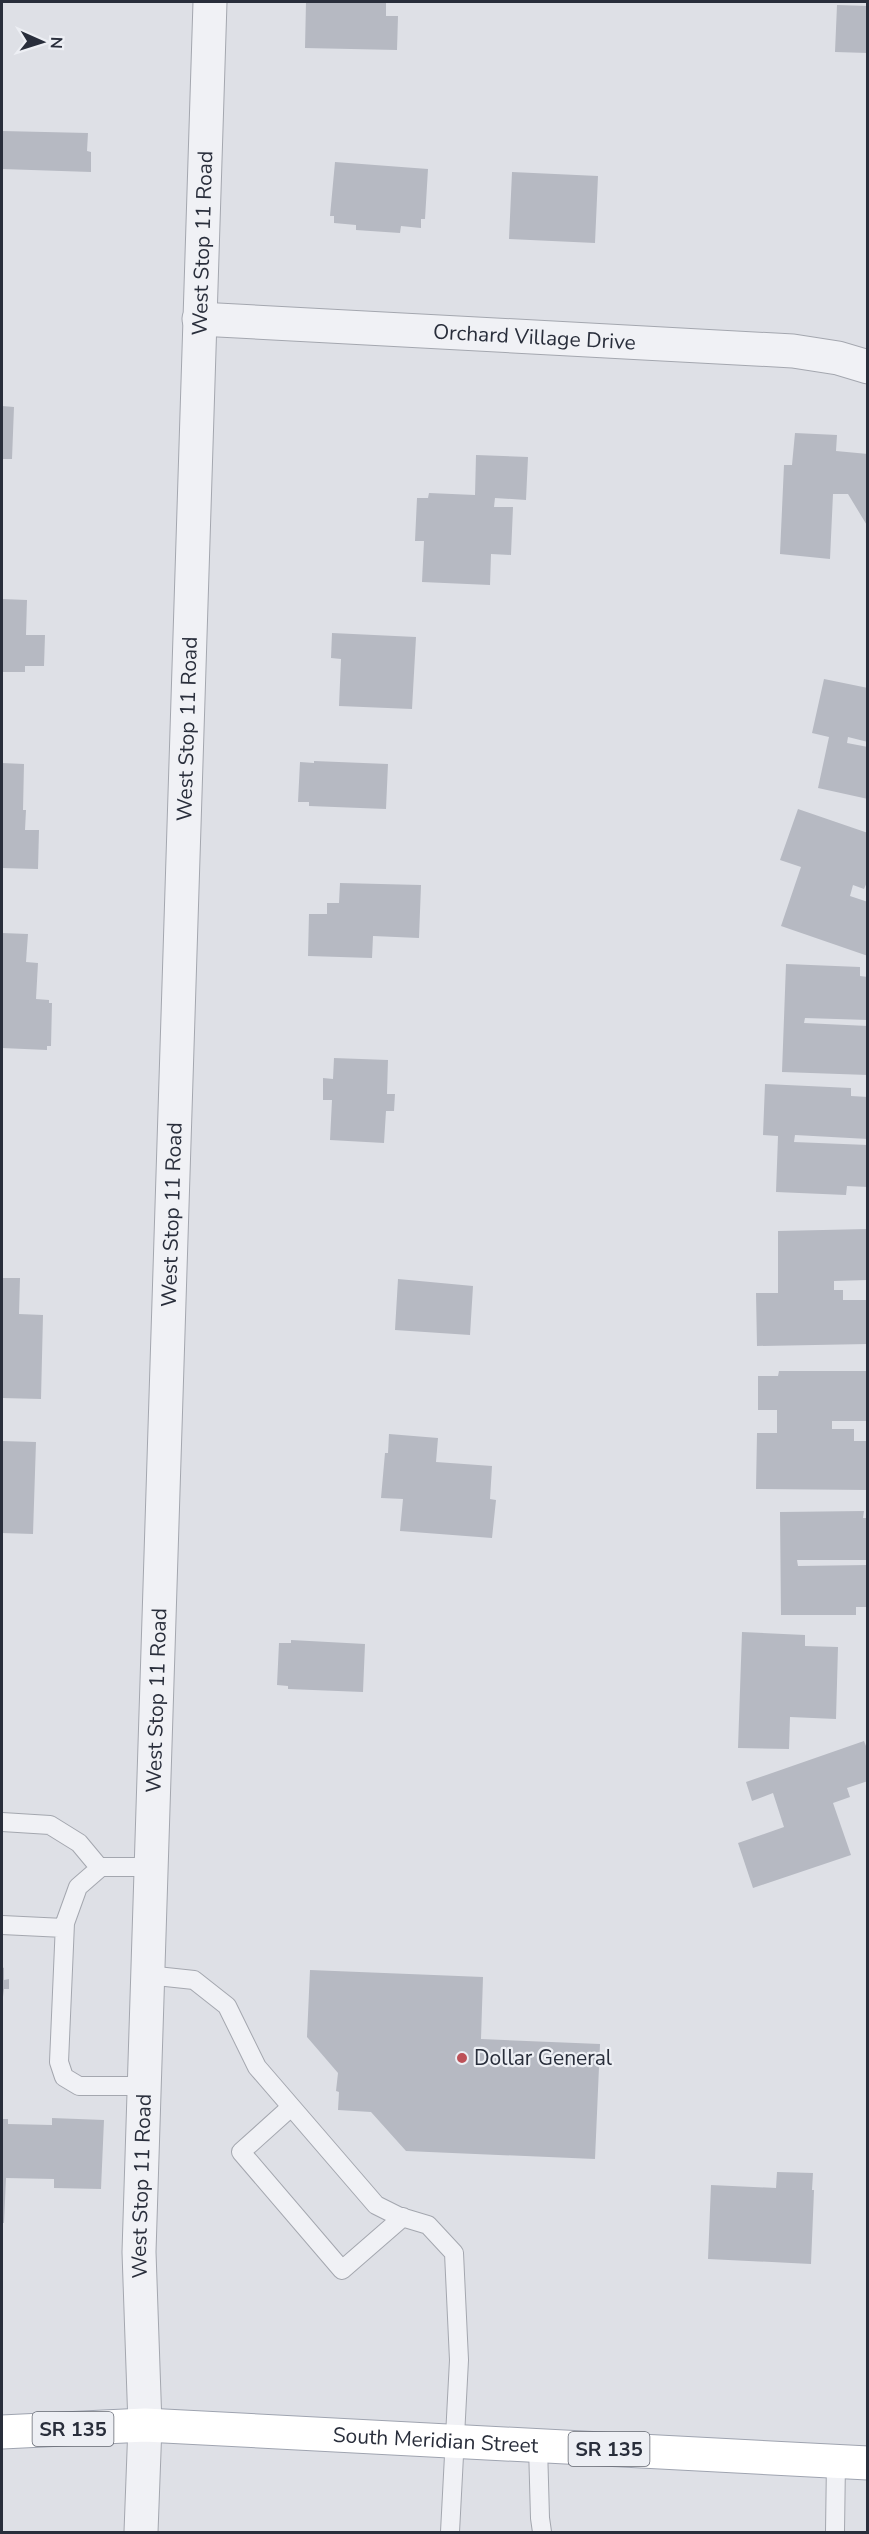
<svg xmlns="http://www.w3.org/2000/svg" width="869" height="2534" viewBox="0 0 869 2534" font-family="'Nunito Sans',sans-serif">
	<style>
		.building { fill: #b6b9c2 }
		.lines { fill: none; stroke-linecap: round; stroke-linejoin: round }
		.lane-casing { stroke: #a4a7af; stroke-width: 20 }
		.street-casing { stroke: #a4a7af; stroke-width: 35 }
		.primary-casing { stroke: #9fa4b0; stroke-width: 35 }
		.lane { stroke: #f0f1f5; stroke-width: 18 }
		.street { stroke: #f0f1f5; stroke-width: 33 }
		.primary { stroke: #fff; stroke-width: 33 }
		.poi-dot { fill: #bd5158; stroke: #edeff4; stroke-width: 2 }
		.labels { text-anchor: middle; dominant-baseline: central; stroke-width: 4.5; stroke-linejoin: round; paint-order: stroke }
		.shield { fill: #edeff4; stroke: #646872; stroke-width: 1.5 }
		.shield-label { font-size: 20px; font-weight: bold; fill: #292e3b }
		.street-label { font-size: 21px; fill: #292e3b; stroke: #edeff4 }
		.poi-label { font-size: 21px; fill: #292e3b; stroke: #edeff4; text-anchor: start }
	</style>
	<rect width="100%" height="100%" fill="#dee0e6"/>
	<!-- building -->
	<path class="building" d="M306,2h80v14h12l-1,34 -92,-2z
		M837,5l31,1v47l-33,-1z
		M2,131l86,2 -1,18 4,1v20l-89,-3z
		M335,162l93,7 -3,50h-4v9l-20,-2 -1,7 -44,-3v-5l-22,-2v-7h-4z
		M512,172l86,4 -3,67 -86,-4z
		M2,406l12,1 -2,52h-10z
		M795,433l42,2 -1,16 32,3v73l-20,-33h-15l-3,65 -50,-5 4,-89h8z
		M476,455l52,2 -2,43 -31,-2 -1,9h19l-2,48 -20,-1 -1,31 -68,-3 2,-41h-9l2,-43h11l1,-5 46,2z
		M2,599l25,1 -1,35h19l-1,31h-19v6h-23z
		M332,633l84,4 -4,72 -73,-3 2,-47 -10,-1z
		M824,679l44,9v54l-20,-5 -1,6 21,4v52l-50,-11 11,-51 -17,-4z
		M314,761l74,3 -2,45 -77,-3v-4h-11l2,-40 14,1z
		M2,763l22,1 -1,46h3l-1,20h14l-1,39 -36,-1z
		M798,809l70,24v47l-4,9 -11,-4 -3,11 18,6v54l-87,-30 20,-59 -21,-7z
		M340,883l81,2 -2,53 -46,-2 -1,22 -64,-2 1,-42h18v-11h12z
		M2,933l26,1 -2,28 12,1 -2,36 13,1v3h3l-1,43h-4v4l-45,-2z
		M786,964l74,3v9l8,1v43l-63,-2 -1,5 64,3v49l-86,-3z
		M334,1058l54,2 -1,34h8l-1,17h-8l-2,32 -54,-3 2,-40h-9v-22l10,1z
		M765,1084l86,4v8l17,1v42l-73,-4 -1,7 74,3v42l-21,-1 -1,9 -70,-3 2,-56 -15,-1z
		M868,1229v51l-34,1v9h9v10h25v44l-111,2 -1,-53h22v-62z
		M2,1278h18l-1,36 24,1 -2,84 -39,-1z
		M398,1279l75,7 -3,49 -75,-5z
		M779,1371h89v50h-36v8h22v12h14v49l-112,-1 1,-56h20v-23h-19v-34h20z
		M389,1434l49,4 -2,24 56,4 -2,33 6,1 -4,38 -92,-7 3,-32 -22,-1 4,-45h3z
		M2,1441l34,1 -3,92 -31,-1z
		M864,1511l-1,7h5v42h-71l1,6 70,-1v42h-12v8h-75l-1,-103z
		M742,1632l63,3v11l33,1 -2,72 -46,-2 -1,32 -51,-1z
		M291,1640l74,4 -2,48 -75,-3v-3l-11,-1 2,-42h12z
		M864,1741l4,10v30l-21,7 3,9 -17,6 18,52 -98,33 -15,-45 46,-16 -11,-34 -21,8 -6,-19z
		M2,1967l2,1v12l5,-1v10h-5l-1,8h-1z
		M310,1970l173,7 -2,62 119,5 -5,115 -189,-8 -35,-39 -33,-2 1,-18 -3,-1 2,-18 -31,-36z
		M52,2118l52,2 -3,69 -47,-1v-9l-48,-1 -2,45h-2v-104h6v5l44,1z
		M777,2172l36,1 -1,17h2l-3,74 -103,-5 3,-74 65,3z"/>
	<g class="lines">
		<defs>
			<path id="lane" d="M2,1822l48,3 29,18 20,24h52
				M101,1867l-23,20 -13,36 -6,139 5,15 15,9h65
				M2,1925l62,3
				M147,1975l47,5 33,26 30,61 119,138 22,11 30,9 26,28 5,107 -9,172
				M291,2107l-50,45 101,118 61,-53
				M538,2446l2,72 2,14
				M835,2532l1,-71"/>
			<g id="street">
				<path id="s1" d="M199,319l594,32 45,7 30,9"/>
				<path id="s2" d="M141,2532l4,-107 -6,-173 71,-2250"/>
			</g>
			<g id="primary">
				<path id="s3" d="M2,2432l143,-7 723,38"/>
			</g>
		</defs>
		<!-- lane casing -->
		<use href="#lane" class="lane-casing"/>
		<!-- street casing -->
		<use href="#street" class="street-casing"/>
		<!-- primary casing -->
		<use href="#primary" class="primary-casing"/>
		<!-- lane -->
		<use href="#lane" class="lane"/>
		<!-- street -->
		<use href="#street" class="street"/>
		<!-- primary -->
		<use href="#primary" class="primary"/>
	</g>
	<!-- markers -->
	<circle class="poi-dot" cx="462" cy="2058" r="6"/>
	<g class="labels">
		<!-- shield labels -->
		<g class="shield">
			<rect x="32.5" y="2412" width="81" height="34" rx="4.5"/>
			<rect x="568.5" y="2432" width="81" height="34" rx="4.5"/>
		</g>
		<g class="shield-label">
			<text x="73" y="2429">SR 135</text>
			<text x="609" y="2449">SR 135</text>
		</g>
		<!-- street labels -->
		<g class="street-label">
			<text stroke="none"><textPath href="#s2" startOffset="2290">West Stop 11 Road</textPath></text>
			<text stroke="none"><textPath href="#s1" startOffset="336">Orchard Village Drive</textPath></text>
			<text stroke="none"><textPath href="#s2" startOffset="1804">West Stop 11 Road</textPath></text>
			<text stroke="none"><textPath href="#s2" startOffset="1318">West Stop 11 Road</textPath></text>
			<text stroke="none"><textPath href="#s2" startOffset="832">West Stop 11 Road</textPath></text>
			<text stroke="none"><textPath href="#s2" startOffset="346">West Stop 11 Road</textPath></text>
			<text stroke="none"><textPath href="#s3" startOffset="434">South Meridian Street</textPath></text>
		</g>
		<!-- poi labels -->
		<g class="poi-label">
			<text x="474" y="2058">Dollar General</text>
		</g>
	</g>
	<!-- border -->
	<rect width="869" height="2534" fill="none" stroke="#292e3b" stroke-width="6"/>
	<!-- north arrow -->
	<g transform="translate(42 42) rotate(93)" stroke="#edeff4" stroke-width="4.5" paint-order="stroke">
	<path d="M0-4.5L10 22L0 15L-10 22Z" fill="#292e3b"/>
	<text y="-9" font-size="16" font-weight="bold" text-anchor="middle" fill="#292e3b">N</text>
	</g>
</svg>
